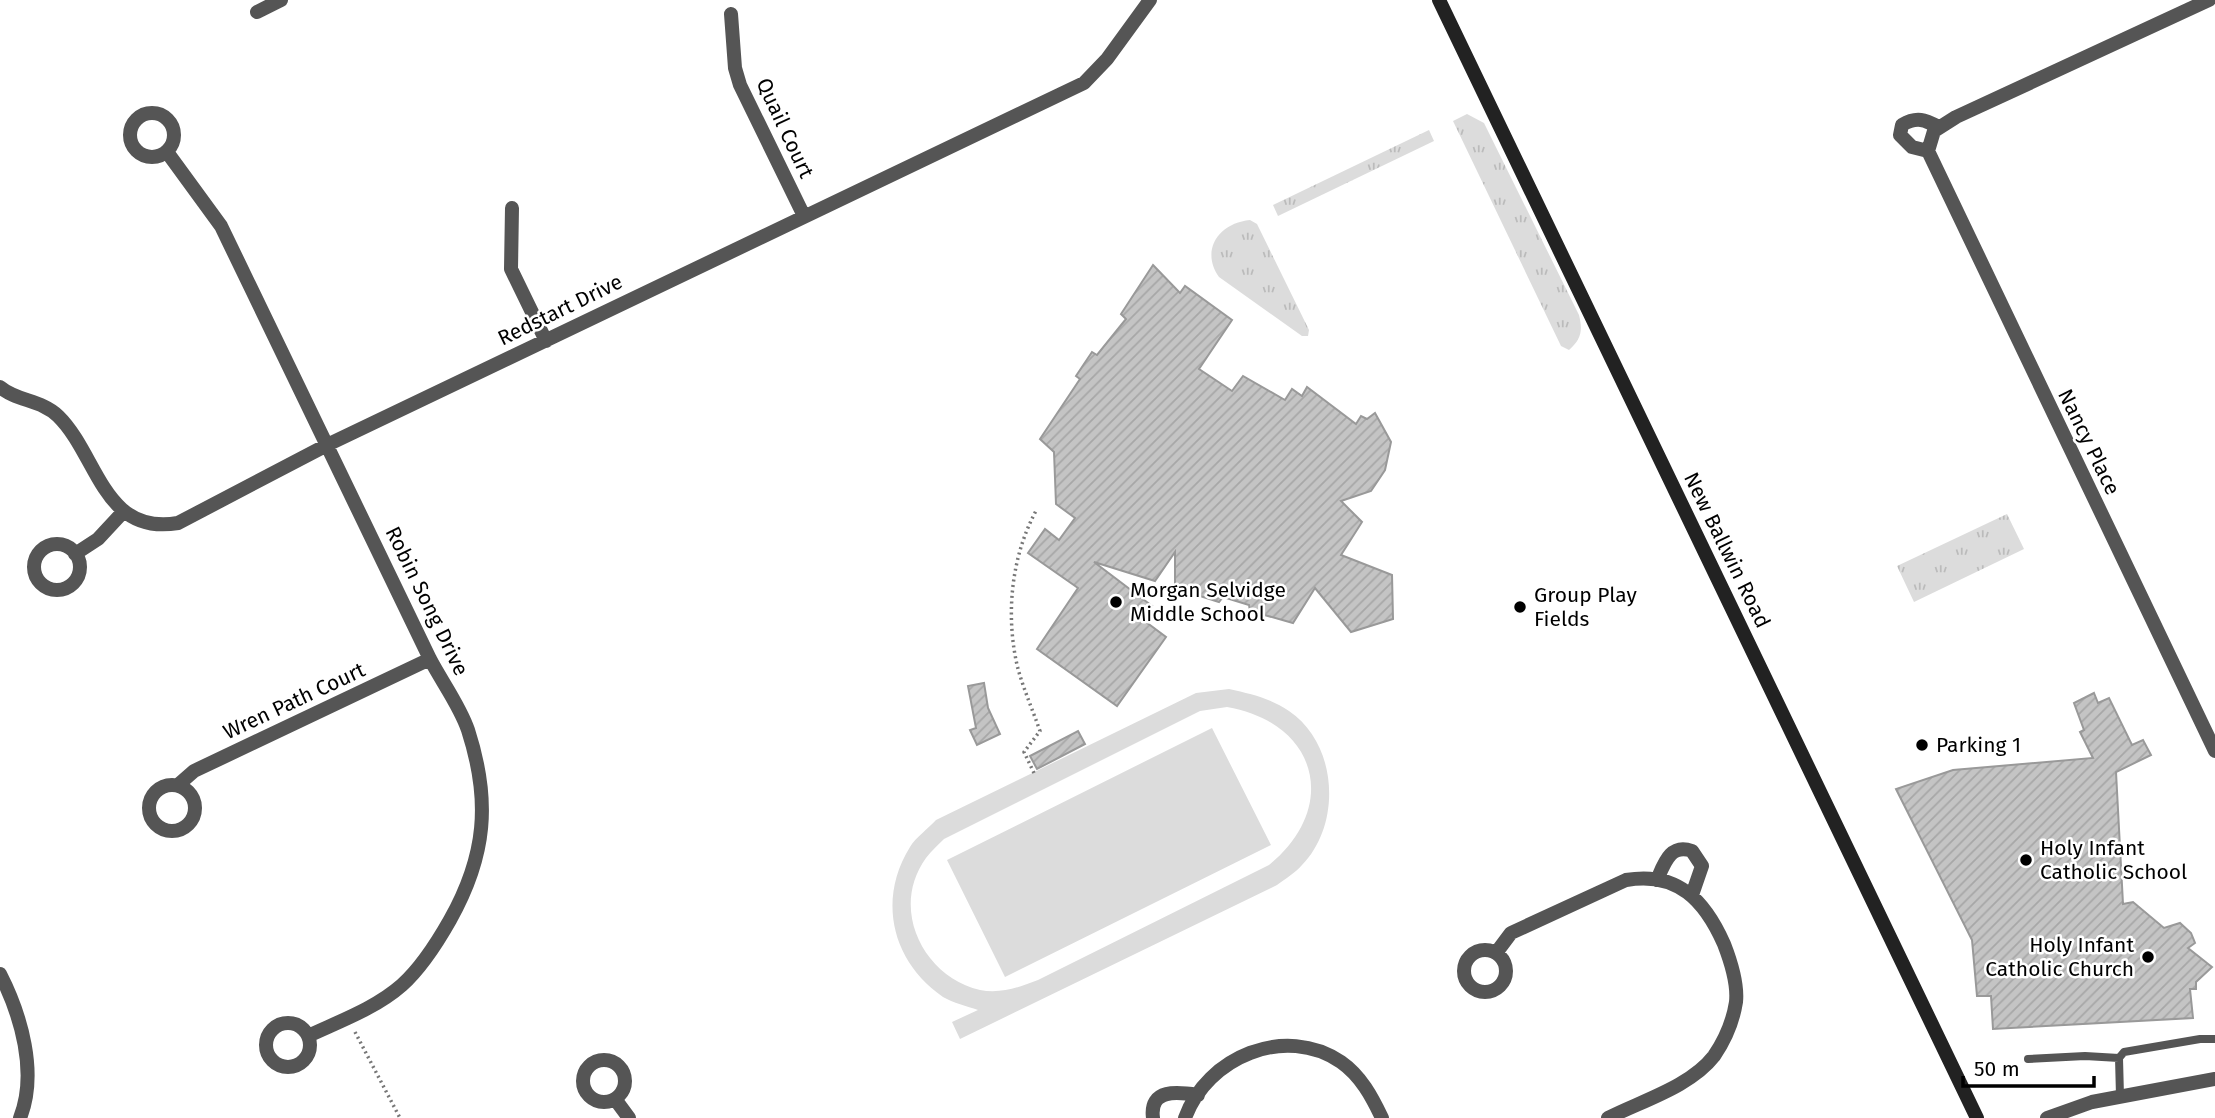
<svg xmlns="http://www.w3.org/2000/svg" width="2215" height="1118" viewBox="0 0 2215 1118" font-family="'Fira Sans',sans-serif">
	<style>
		.grass { fill: url(#grass-tufts) }
		.pitch { fill: #dcdcdc; fill-rule: evenodd }
		.building { fill: url(#building-hatch); stroke: #999; stroke-width: 2 }
		.lines { fill: none; stroke-linecap: round; stroke-linejoin: round }
		.path { stroke: #777; stroke-width: 3.5; stroke-dasharray: 2 3.5; stroke-linecap: butt }
		.lane { stroke: #555; stroke-width: 8 }
		.street { stroke: #555; stroke-width: 14 }
		.secondary { stroke: #222; stroke-width: 14 }
		.poi-dot { fill: #000; stroke: #fff; stroke-width: 2.5 }
		.labels { text-anchor: middle; dominant-baseline: central; stroke-width: 5; stroke-linejoin: round; paint-order: stroke }
		.street-label { font-size: 21px; fill: #000; stroke: #fff }
		.poi-label { font-size: 21px; fill: #000; stroke: #fff; text-anchor: start }
	</style>
	<defs>
		<pattern id="grass-tufts" width="24" height="20" patternUnits="userSpaceOnUse" patternTransform="scale(1.75)"><rect width="24" height="20" fill="#dcdcdc"/><path d="M3 7l-1-3M5 7V3M7 7l1-3M15 17l-1-3M17 17v-4M19 17l1-3" fill="none" stroke="#bbb"/></pattern>
		<pattern id="building-hatch" width="6" height="6" patternUnits="userSpaceOnUse" patternTransform="scale(1.75)"><rect width="6" height="6" fill="#c4c4c4"/><path d="M-1 1l2-2M0 6l6-6M5 7l2-2" fill="none" stroke="#a7a7a7"/></pattern>
	</defs>
	<rect width="100%" height="100%" fill="#fff"/>
	<!-- grass -->
	<path class="grass" d="M1467,114l17,9 95,192c4,16 2,24 -10,35l-8,-4 -108,-225z
		M1429,130l5,11 -156,75 -5,-11z
		M1250,220l7,4 52,106 -1,6h-6l-83,-59c-19,-27 0,-54 31,-57z
		M2007,514l17,35 -110,53 -17,-36z"/>
	<!-- pitch -->
	<path class="pitch" d="M1229,689c22,5 41,9 60,22 49,33 53,113 13,154 -7,8 -17,14 -25,20l-317,154 -8,-17 26,-12c-11,-4 -25,-7 -35,-13 -51,-35 -66,-97 -33,-150 6,-10 18,-18 26,-27l260,-127zM1227,707c91,16 113,100 42,158l-231,115c-18,7 -37,14 -58,10 -56,-13 -91,-81 -54,-132 5,-7 12,-13 18,-19l256,-128z
		M1212,728l59,117 -266,132 -58,-117z"/>
	<!-- building -->
	<path class="building" d="M1153,265l27,28 5,-7 47,34 -33,49 33,22 11,-15 42,24 7,-11 10,7 5,-9 49,37 5,-8 6,3 8,-6 16,29 -6,28 -14,21 -30,10 21,21 -21,33 51,20 1,44 -42,13 -36,-44 -22,35 -43,-12 -1,-6 -26,-8 -4,5 -44,-14v-36l-20,29 -61,-19 58,44 -10,13 24,18 -49,69 -80,-57 41,-61 -50,-35 17,-24 14,11 16,-22 -19,-14 -2,-52 -14,-13 40,-60 -4,-3 16,-24 5,3 29,-36 -5,-5z
		M984,683l4,25 12,26 -23,11 -7,-15 6,-2 -8,-42z
		M2094,693l4,10 11,-5 23,47 11,-5 8,15 -35,17 7,132 10,-2 31,26 16,-5 11,10 4,10 -7,5 24,19 -16,15v7h-6l3,29 -200,11 -2,-33h-14l-5,-56 -76,-151 57,-19 140,-12 -13,-26 4,-2 -10,-27z
		M1078,731l7,13 -48,25 -7,-13z"/>
	<g class="lines">
		<!-- path -->
		<path class="path" d="M1034,773l-10,-21 16,-21c-7,-20 -16,-41 -22,-62 -13,-53 -7,-113 19,-160
			M355,1032l45,86"/>
		<!-- lane -->
		<path class="lane" d="M2028,1059l57,-3 34,2
			M2120,1096l-1,-38 5,-6 76,-13h15"/>
		<!-- street -->
		<path class="street" d="M2209,0l-253,117 -22,14 -6,20 287,600
			M257,12l24,-12
			M731,14l4,54 5,17 64,131
			M130 135a22 22 0 1 1 44 0a22 22 0 1 1-44 0Z
			M1928,151l-16,-4 -12,-12 2,-10c15,-9 23,-5 37,2
			M167,152l54,74 209,433c12,23 30,47 38,71 23,71 18,126 -18,190 -13,23 -28,47 -48,65 -26,23 -62,36 -94,51
			M512,208l-1,61 35,72
			M0,387c16,14 42,13 58,29 40,39 45,120 120,107l149,-78 757,-362 23,-24 43,-59
			M34 567a23 23 0 1 1 46 0a23 23 0 1 1-46 0Z
			M75,554l23,-15 26,-28
			M149 808a23 23 0 1 1 46 0a23 23 0 1 1-46 0Z
			M178,785l16,-14 236,-112
			M1657,880c7,-16 13,-37 35,-29l10,15 -10,29
			M1464 971a21 21 0 1 1 42 0a21 21 0 1 1-42 0Z
			M1496,953l15,-20 115,-53c52,-9 79,21 98,64 7,18 14,39 12,58 -3,19 -11,38 -22,54 -24,31 -73,45 -106,62
			M0,974c21,41 38,99 20,144
			M266 1045a22 22 0 1 1 44 0a22 22 0 1 1-44 0Z
			M583 1081a21 21 0 1 1 42 0a21 21 0 1 1-42 0Z
			M615,1099l14,19
			M1153,1118c-4,-30 25,-26 45,-23
			M1185,1118c22,-61 100,-94 156,-56 20,14 31,35 41,56
			M2047,1118l45,-16 123,-23"/>
		<!-- secondary -->
		<path class="secondary" d="M1439,0l538,1118"/>
	</g>
	<!-- markers -->
	<g class="poi-dot">
		<circle cx="1116" cy="602" r="7"/>
		<circle cx="1520" cy="607" r="7"/>
		<circle cx="1922" cy="745" r="7"/>
		<circle cx="2026" cy="860" r="7"/>
		<circle cx="2148" cy="957" r="7"/>
	</g>
	<g class="labels">
		<!-- street labels -->
		<g class="street-label">
			<text transform="translate(785 128) rotate(65)">Quail Court</text>
			<text transform="translate(560 310) rotate(-26)">Redstart Drive</text>
			<text transform="translate(2089 442) rotate(64)">Nancy Place</text>
			<text transform="translate(1727 550) rotate(64)">New Ballwin Road</text>
			<text transform="translate(427 601) rotate(64)">Robin Song Drive</text>
			<text transform="translate(294 701) rotate(-25)">Wren Path Court</text>
		</g>
		<!-- poi labels -->
		<g class="poi-label">
			<text x="1130" y="590">Morgan Selvidge<tspan x="1130" dy="24">Middle School</tspan></text>
			<text x="1534" y="595">Group Play<tspan x="1534" dy="24">Fields</tspan></text>
			<text x="1936" y="745">Parking 1</text>
			<text x="2040" y="848">Holy Infant<tspan x="2040" dy="24">Catholic School</tspan></text>
			<text x="2134" y="945" text-anchor="end">Holy Infant<tspan x="2134" dy="24">Catholic Church</tspan></text>
		</g>
	</g>
	<!-- scale -->
	<path d="M1963 1076v10h131v-10" fill="none" stroke="#000000" stroke-width="3.5"/>
	<text x="1974" y="1076" font-size="21" fill="#000000" stroke="#ffffff" stroke-width="5" paint-order="stroke">50 m</text>
</svg>
